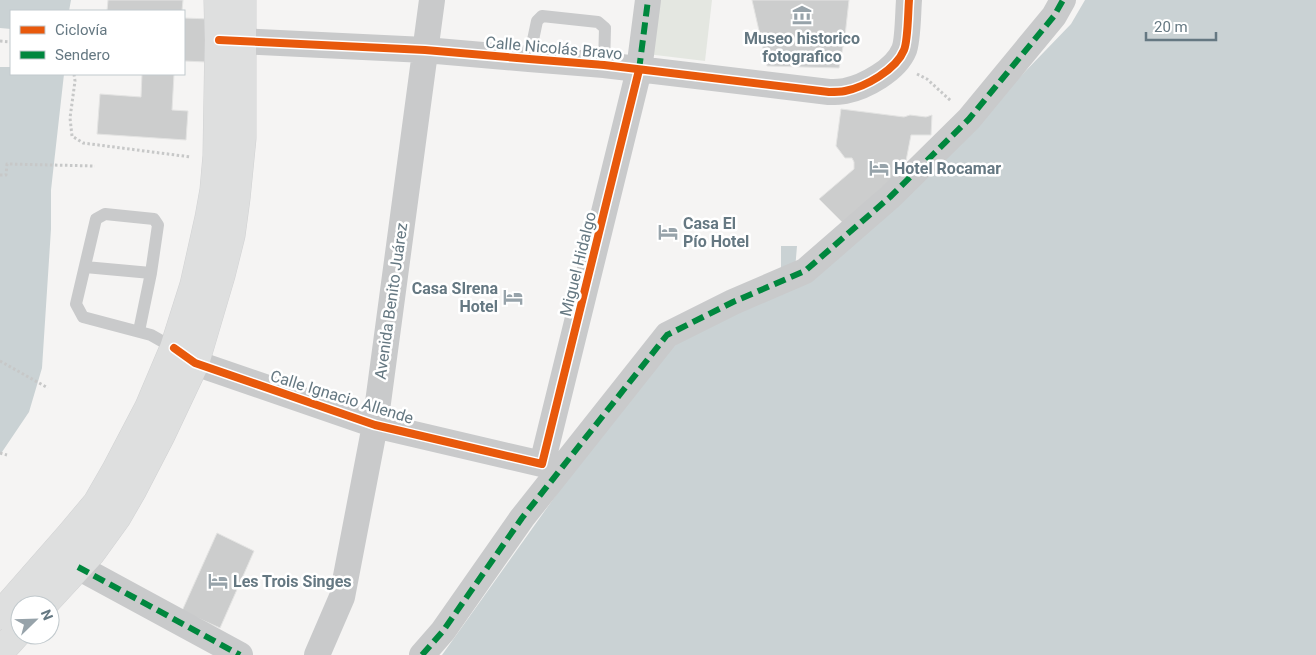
<svg xmlns="http://www.w3.org/2000/svg" width="1316" height="655" viewBox="0 0 1316 655" font-family="Roboto,sans-serif">
	<style>
		.green { fill: #e4e7e1 }
		.water { fill: #cad2d4 }
		.pier { fill: #f5f4f3 }
		.building { fill: #cccdcd; stroke: #e4e4e3 }
		.lines { fill: none; stroke-linecap: round; stroke-linejoin: round }
		.secondary-casing { stroke: #d1d2d3; stroke-width: 29 }
		.path { stroke: #c7c8c8; stroke-width: 3; stroke-dasharray: 2.5 2.5; stroke-linecap: butt }
		.lane { stroke: #c9cacb; stroke-width: 12 }
		.street { stroke: #c9cacb; stroke-width: 26 }
		.secondary { stroke: #dedfdf; stroke-width: 28 }
		.quiet { stroke: #00873e; stroke-width: 6; stroke-dasharray: 12 6; stroke-linecap: butt }
		.cycleway-casing { stroke: #fff; stroke-width: 11 }
		.cycleway { stroke: #e8590c; stroke-width: 8 }
		.labels { text-anchor: middle; dominant-baseline: central; stroke-width: 5; stroke-linejoin: round; paint-order: stroke }
		.poi-label { font-size: 16px; font-weight: bold; fill: #657882; stroke: #fff; text-anchor: start }
		.street-label { font-size: 16px; fill: #657882; stroke: #fff }
	</style>
	<rect width="100%" height="100%" fill="#f5f4f3"/>
	<!-- green -->
	<path class="green" d="M653,0h59l-7,61 -58,-7z"/>
	<!-- water -->
	<path class="water" d="M0,0h71l-2,11h-58v63h53l-13,116v39l-9,139 -13,44 -29,43z
		M1085,0h231v655h-874l199,-279 51,-46 51,-22 221,-173 107,-111z
		M781,246h16l-2,24h-14z"/>
	<!-- pier -->
	<path class="pier" d="M0,28l11,1v38h-11z"/>
	<!-- building -->
	<path class="building" d="M108,0h75l-1,11h-75z
		M752,0h97l-4,36 -6,32 -72,-2z
		M184,18l25,1 -3,43 -22,-1z
		M142,74h32l-2,36 16,1 -2,29 -89,-6 3,-40 41,3z
		M841,109l63,8 6,-2 16,2 6,-2 -1,20h-20l-6,31 -61,58 -25,-25 35,-30v-7l-2,-4h-7l-9,-12z
		M217,533l37,18 -34,77 -38,-17z"/>
	<g class="lines">
		<defs>
			<path id="secondary" d="M43,605l48,-52 26,-36 15,-26 29,-56 34,-72 26,-88 10,-40 5,-37 6,-60v-138
				M0,615l71,-81 26,-31 19,-33 33,-63 25,-59 20,-63 15,-67 5,-28 3,-34 2,-116 -1,-40
				M0,652l20,-22"/>
		</defs>
		<!-- secondary casing -->
		<use href="#secondary" class="secondary-casing"/>
		<!-- path -->
		<path class="path" d="M0,41l11,1
			M74,74l1,7 -5,37 2,18 11,7 108,14
			M917,74l10,5 24,22
			M0,175h6l1,-11 88,2
			M0,361l48,27
			M0,453l7,2"/>
		<!-- lane -->
		<path class="lane" d="M529,59l8,-38 5,-5 56,6 7,6 -1,37
			M85,267l66,6
			M139,331l12,-58 7,-48 -4,-6 -49,-5 -9,5 -20,85 7,13 68,18 23,13"/>
		<!-- street -->
		<path class="street" d="M220,40l205,10 104,9 75,6 225,27c5,0 11,0 16,-1 20,-4 51,-21 59,-41 4,-9 4,-38 5,-50
			M178,351l17,12 180,62 167,39 97,-394 9,-70
			M78,567l162,88
			M317,655l25,-58 33,-172 57,-425
			M422,655l21,-24 79,-113 145,-183 66,-33 72,-31 85,-74 79,-78 85,-103 9,-16"/>
		<!-- secondary -->
		<use href="#secondary" class="secondary"/>
		<!-- quiet -->
		<path class="quiet" d="M639,70l9,-70
			M78,567l162,88
			M422,655l21,-24 79,-113 145,-183 66,-33 72,-31 85,-74 79,-78 85,-103 9,-16"/>
		<defs>
			<path id="cycleway" d="M219,40l206,10 104,9 75,6 225,27c5,0 11,0 16,-1 20,-4 51,-21 59,-41 4,-9 4,-38 5,-50
				M174,348l21,15 180,62 167,39 97,-394"/>
		</defs>
		<!-- cycleway casing -->
		<use href="#cycleway" class="cycleway-casing"/>
		<!-- cycleway -->
		<use href="#cycleway" class="cycleway"/>
	</g>
	<!-- icons -->
	<defs>
		<symbol id="museum-bare" viewBox="-9 -9 18 18"><path d="M0-6L6-3V-2H-6V-3ZM-5-1h2V3h-2ZM-1-1h2V3h-2ZM3-1h2V3H3ZM-6 4H6V6H-6Z" fill="#97a3aa" stroke="#fff" stroke-width="2.5" paint-order="stroke"/></symbol>
		<symbol id="hotel-bare" viewBox="-9 -9 18 18"><path d="M-6-4.5h1.5V1H6V5H4.5V3h-9V5H-6ZM-4 0a1.8 1.8 0 1 1 3.6 0ZM.5 0V-2.5h3Q6-2.5 6 0Z" fill="#97a3aa" stroke="#fff" stroke-width="2.5" paint-order="stroke"/></symbol>
	</defs>
	<g fill-rule="evenodd">
		<use href="#museum-bare" x="788" y="1" width="28" height="28"/>
		<use href="#hotel-bare" x="865" y="154" width="28" height="28"/>
		<use href="#hotel-bare" x="654" y="218" width="28" height="28"/>
		<use href="#hotel-bare" x="499" y="283" width="28" height="28"/>
		<use href="#hotel-bare" x="204" y="567" width="28" height="28"/>
	</g>
	<g class="labels">
		<!-- poi labels -->
		<g class="poi-label">
			<text x="802" y="38" text-anchor="middle">Museo historico<tspan x="802" dy="18">fotografico</tspan></text>
			<text x="894" y="168">Hotel Rocamar</text>
			<text x="683" y="223">Casa El<tspan x="683" dy="18">Pío Hotel</tspan></text>
			<text x="498" y="288" text-anchor="end">Casa SIrena<tspan x="498" dy="18">Hotel</tspan></text>
			<text x="233" y="581">Les Trois Singes</text>
		</g>
		<!-- street labels -->
		<g class="street-label">
			<text transform="translate(554 48) rotate(5)">Calle Nicolás Bravo</text>
			<text transform="translate(578 264) rotate(-76)">Miguel Hidalgo</text>
			<text transform="translate(391 301) rotate(-82)">Avenida Benito Juárez</text>
			<text transform="translate(342 397) rotate(17)">Calle Ignacio Allende</text>
		</g>
	</g>
	<!-- legend -->
	<rect x="10" y="10" width="175" height="65" fill="#ffffff" stroke="#c1c9cd"/>
	<rect x="20" y="26" width="25" height="8" fill="#e8590c" stroke="#c1c9cd"/>
	<text x="55" y="35" font-size="15" fill="#657882">Ciclovía</text>
	<rect x="20" y="51" width="25" height="8" fill="#00873e" stroke="#c1c9cd"/>
	<text x="55" y="60" font-size="15" fill="#657882">Sendero</text>
	<!-- north arrow -->
	<g transform="translate(35 620) rotate(67)"><circle r="24" fill="#ffffff" stroke="#c1c9cd"/>
	<path d="M0-4L9 19L0 12L-9 19Z" fill="#97a3aa"/>
	<text y="-8" font-size="14" font-weight="bold" text-anchor="middle" fill="#657882">N</text>
	</g>
	<!-- scale -->
	<path d="M1146 32v8h70v-8" fill="none" stroke="#657882" stroke-width="2.5"/>
	<text x="1154" y="32" font-size="15" fill="#657882" stroke="#ffffff" stroke-width="4" paint-order="stroke">20 m</text>
</svg>
